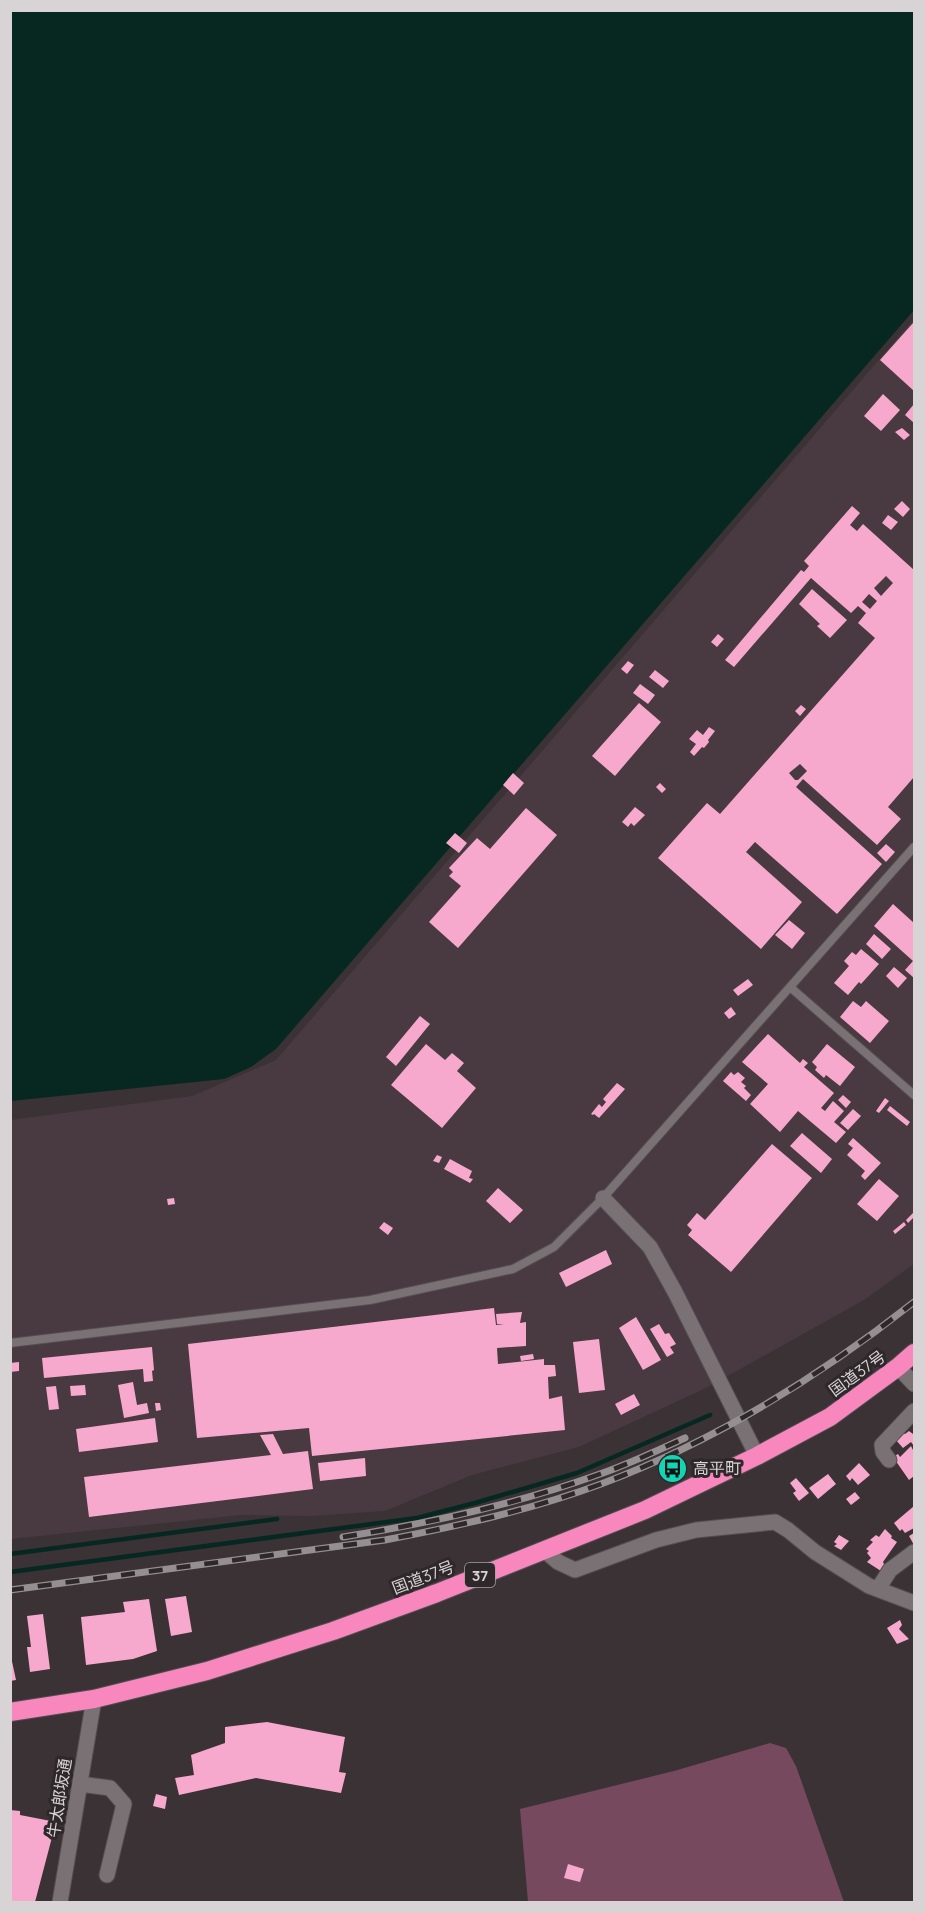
<svg xmlns="http://www.w3.org/2000/svg" width="925" height="1913" viewBox="0 0 925 1913" font-family="Manrope,'Noto Sans JP',sans-serif">
	<style>
		.built { fill: #483a40 }
		.green { fill: #76495e }
		.water { fill: #072821 }
		.lines { fill: none; stroke-linecap: round; stroke-linejoin: round }
		.stream { stroke: #072821; stroke-width: 4.5 }
		.building { fill: #f7a9cd; fill-rule: evenodd }
		.lane-casing { stroke: #544e51; stroke-width: 10 }
		.street-casing { stroke: #544e51; stroke-width: 17 }
		.highway-casing { stroke: #544e51; stroke-width: 20 }
		.lane { stroke: #797174; stroke-width: 8 }
		.street { stroke: #797174; stroke-width: 15 }
		.highway { stroke: #f887be; stroke-width: 18 }
		.rail-casing { stroke: #958f92; stroke-width: 7 }
		.rail { stroke: #2f282b; stroke-width: 4.5; stroke-dasharray: 14; stroke-linecap: butt }
		.labels { text-anchor: middle; dominant-baseline: central; stroke-width: 6; stroke-linejoin: round; paint-order: stroke }
		.shield { fill: #2f282b; stroke: #a5a0a2; stroke-width: 1.5 }
		.shield-label { font-size: 15px; font-weight: bold; fill: #d8d3d5 }
		.street-label { font-size: 16px; fill: #d8d3d5; stroke: #2f282b }
		.poi-label { font-size: 16px; fill: #d8d3d5; stroke: #2f282b; text-anchor: start }
	</style>
	<rect width="100%" height="100%" fill="#3a3235"/>
	<!-- built -->
	<path class="built" d="M914,319v945l-50,36 -156,87 -129,60 -107,28 -87,36 -73,5 -71,-1 -230,24 -1,-419 182,-24 84,-36z"/>
	<!-- green -->
	<path class="green" d="M770,1743l16,5 10,18 48,136h-316l-8,-93 154,-38z"/>
	<!-- water -->
	<path class="water" d="M10,11h904v299l-638,739 -25,18 -27,12 -213,22z"/>
	<g class="lines">
		<!-- stream -->
		<path class="stream" d="M10,1554l267,-35
			M10,1572l407,-54 58,-15 102,-30 133,-58"/>
	</g>
	<!-- building -->
	<path class="building" d="M913,323l1,1v67l-34,-31z
		M883,394l17,16 -19,21 -17,-15z
		M914,404v19l-9,-8z
		M902,428l8,7 -6,5 -9,-8z
		M902,501l8,8 -7,8 -9,-8z
		M852,506l8,7 -10,12 7,6 6,-7 51,46v207l-26,30 13,12 -24,26 -74,-66 -7,8 86,77 -45,50 -82,-72 -9,10 56,50 -41,47 -103,-91 49,-55 13,11 155,-176 -17,-15 8,-10 -8,-7 -7,7 -40,-35 -77,89 -9,-7 76,-90 3,2 5,-6 -5,-5zM886,576l7,7 -12,13 -7,-8zM869,594l8,7 -7,8 -8,-7zM800,764l7,7 -9,9h-3l-6,-7z
		M888,515l10,7 -7,8 -9,-7z
		M812,589l35,31 -17,18 -13,-12 3,-2 -21,-20z
		M718,634l6,5 -7,8 -6,-5z
		M628,661l6,4 -7,9 -6,-5z
		M655,670l14,11 -6,7 -14,-11z
		M640,684l15,11 -7,9 -15,-11z
		M639,703l22,19 -46,54 -23,-20z
		M801,705l5,4 -6,7 -5,-5z
		M709,727l6,4 -7,9 1,2 -5,6 -2,-1 -8,9 -4,-4 6,-8 -7,-5 8,-9 6,5z
		M513,773l11,10 -10,12 -11,-10z
		M660,783l6,6 -4,4 -6,-6z
		M635,807l10,8 -11,11 -3,-3 -3,4 -6,-5z
		M526,808l31,27 -99,113 -29,-26 32,-36 -12,-10 4,-4 -4,-4 28,-30 13,11z
		M455,833l12,10 -8,10 -13,-10z
		M886,844l9,8 -9,10 -9,-9z
		M893,904l21,19v55l-9,-8 8,-9 -39,-35z
		M789,920l16,13 -13,16 -17,-14z
		M874,934l17,15 -9,10 -16,-15z
		M861,949l18,15 -18,20 -2,-2 -11,13 -14,-12 15,-17 -5,-5 8,-9 4,3z
		M894,967l13,11 -9,10 -12,-12z
		M748,979l5,6 -15,11 -5,-6z
		M853,1001l8,6 5,-6 23,20 -19,22 -30,-26z
		M731,1007l5,7 -7,5 -5,-6z
		M420,1016l10,8 -34,42 -10,-9z
		M768,1034l32,29 3,-4 5,4 -4,4 30,26 -13,15 4,3 8,-10 11,10 -10,11 12,10 -10,11 -38,-32 -18,21 -30,-28 18,-20 -26,-22z
		M426,1044l19,16 7,-7 12,10 -7,8 19,17 -34,40 -51,-43z
		M827,1044l28,23 -15,19 -14,-11 -2,3 -9,-8 2,-3 -5,-5z
		M731,1072l3,3 4,-3 7,6 -4,4 5,4 -2,2 7,7 -5,6 -23,-20z
		M617,1083l8,6 -26,29 -5,-4 -1,1 -2,-1 8,-10 3,3 4,-5 -3,-3z
		M843,1095l8,7 -5,6 -8,-8z
		M885,1098l4,3 -10,12 -3,-2z
		M890,1106l20,16 -3,4 -20,-16z
		M853,1109l8,7 -13,14 -8,-7z
		M802,1133l30,26 -11,14 -31,-27z
		M853,1138l28,25 -16,17 -4,-4 4,-5 -18,-16 6,-7 -5,-4z
		M772,1144l40,34 -81,94 -43,-37 4,-5 -5,-5 10,-12 8,7z
		M437,1155l5,2 -3,6 -6,-2z
		M450,1159l22,12 -3,7 4,1 -3,4 -26,-14z
		M879,1179l20,17 -22,25 -20,-17z
		M498,1188l25,22 -13,13 -24,-22z
		M174,1198l1,6 -7,1 -1,-6z
		M914,1212v5l-6,6 -2,-3z
		M384,1222l9,6 -5,7 -9,-7z
		M904,1222l2,3 -11,9 -2,-3z
		M606,1250l6,14 -46,23 -7,-14z
		M494,1308l2,17 8,-1h-7l-1,-10 26,-2 -2,11 6,-1v24l-29,2 1,16 46,-5v6h11l1,11 -8,1 1,22 13,-3 3,34 -253,26 -3,-28 -112,10 -9,-94z
		M636,1317l25,43 -18,10 -24,-42z
		M659,1324l6,10 4,-1 7,11 -6,3 4,6 -7,4 -17,-28z
		M599,1339l6,51 -26,3 -6,-51z
		M152,1347l2,23 -2,1 1,10 -9,1 -1,-13 -99,9 -2,-20z
		M533,1354l1,5 -13,2 -1,-5z
		M19,1362v9l-9,1v-9z
		M133,1382l4,23 10,-2 2,10 -25,5 -6,-33z
		M85,1385l1,10 -15,1 -1,-10z
		M56,1386l3,23 -10,1 -3,-23z
		M634,1394l6,11 -19,10 -6,-11z
		M155,1403h5l1,7 -5,1z
		M155,1418l3,24 -79,10 -3,-23z
		M909,1431l4,3 1,-1v13l-3,-4 -8,6 -8,-9 8,-6 2,1z
		M273,1434l10,20 25,-3 5,38 -224,28 -5,-40 187,-22 -11,-20z
		M911,1446l3,6v24l-5,4 -16,-23 5,-3 2,3z
		M365,1458l1,18 -46,5 -2,-18z
		M859,1463l11,12 -12,10 -6,-7 -2,3 -4,-5z
		M828,1474l8,10 -18,15 -9,-11z
		M796,1478l13,15 -10,8 -6,-8 3,-2 -6,-8z
		M855,1492l5,6 -9,7 -5,-6z
		M914,1506v22l-9,5 -3,-4 -2,2 -6,-8z
		M885,1529l7,7 -1,2 6,4 -14,20 2,4 -4,5 -14,-9 4,-4 -4,-5 2,-2 -3,-2 7,-7 -3,-2 6,-5 3,2z
		M914,1533v12l-5,-9z
		M839,1535l10,6 -8,9 -7,-4 3,-2 -3,-2z
		M186,1596l6,36 -21,4 -6,-37z
		M149,1599l8,52 -24,8 -47,6 -5,-48 44,-5 -2,-10z
		M43,1614l7,55 -20,3 -3,-25h4l-4,-31z
		M900,1620l2,5 -3,4 10,10 -12,5 -10,-16z
		M10,1652l6,28 -6,1z
		M267,1722l78,15 -6,35 7,1 -5,20 -85,-15 -77,17 -4,-17 19,-3 -3,-20 34,-12v-16z
		M156,1794l11,3 -2,12 -12,-3z
		M10,1810l10,1v4l36,7 -21,80h-25z
		M568,1864l16,5 -4,13 -16,-4z"/>
	<g class="lines">
		<defs>
			<path id="lane" d="M790,987l124,108
				M10,1343l360,-43 143,-31 41,-22 49,-49 311,-351"/>
			<path id="street" d="M603,1198l47,49 25,45 82,164
				M898,1367l16,17
				M889,1460l-6,-8 -1,-7 32,-34
				M544,1550l14,12 17,8 81,-30 40,-10 79,-8 13,8 27,22 54,34 45,17
				M878,1589l12,-19 24,-18
				M80,1784l30,4 14,16 -17,71
				M60,1902l34,-203"/>
			<path id="highway" d="M10,1712l84,-13 113,-28 126,-40 104,-38 208,-83 112,-54 73,-39 68,-50 16,-14"/>
		</defs>
		<!-- lane casing -->
		<use href="#lane" class="lane-casing"/>
		<!-- street casing -->
		<use href="#street" class="street-casing"/>
		<!-- highway casing -->
		<use href="#highway" class="highway-casing"/>
		<!-- lane -->
		<use href="#lane" class="lane"/>
		<!-- street -->
		<use href="#street" class="street"/>
		<!-- highway -->
		<use href="#highway" class="highway"/>
		<defs>
			<path id="rail" d="M343,1537c87,-14 171,-32 254,-62 30,-10 59,-24 88,-37
				M10,1590l375,-50c73,-14 146,-30 216,-56 114,-43 218,-107 313,-182"/>
		</defs>
		<!-- rail casing -->
		<use href="#rail" class="rail-casing"/>
		<!-- rail -->
		<use href="#rail" class="rail"/>
	</g>
	<!-- icons -->
	<defs>
		<symbol id="bus-disc" viewBox="-11 -11 22 22"><circle r="9.5" fill="#12d5b4" stroke="#2f282b"/><path d="M-5-6H5V4H4V6H2V4H-2V6H-4V4H-5ZM-3.5-4V0h7V-4ZM-3.5 1.2v1.5H-2V1.2ZM2 1.2v1.5H3.5V1.2Z" fill="#111"/></symbol>
	</defs>
	<g fill-rule="evenodd">
		<use href="#bus-disc" x="656" y="1452" width="33" height="33"/>
	</g>
	<g class="labels">
		<!-- shield labels -->
		<rect class="shield" x="465" y="1563" width="30" height="24" rx="4.5"/>
		<g class="shield-label">
			<text x="480" y="1575">37</text>
		</g>
		<!-- street labels -->
		<g class="street-label">
			<text transform="translate(857 1373) rotate(-36)">国道37号</text>
			<text transform="translate(423 1577) rotate(-21)">国道37号</text>
			<text transform="translate(59 1798) rotate(-81)">牛太郎坂通</text>
		</g>
		<!-- poi labels -->
		<g class="poi-label">
			<text x="693" y="1468">高平町</text>
		</g>
	</g>
	<!-- border -->
	<rect width="925" height="1913" fill="none" stroke="#d8d3d5" stroke-width="24"/>
</svg>
